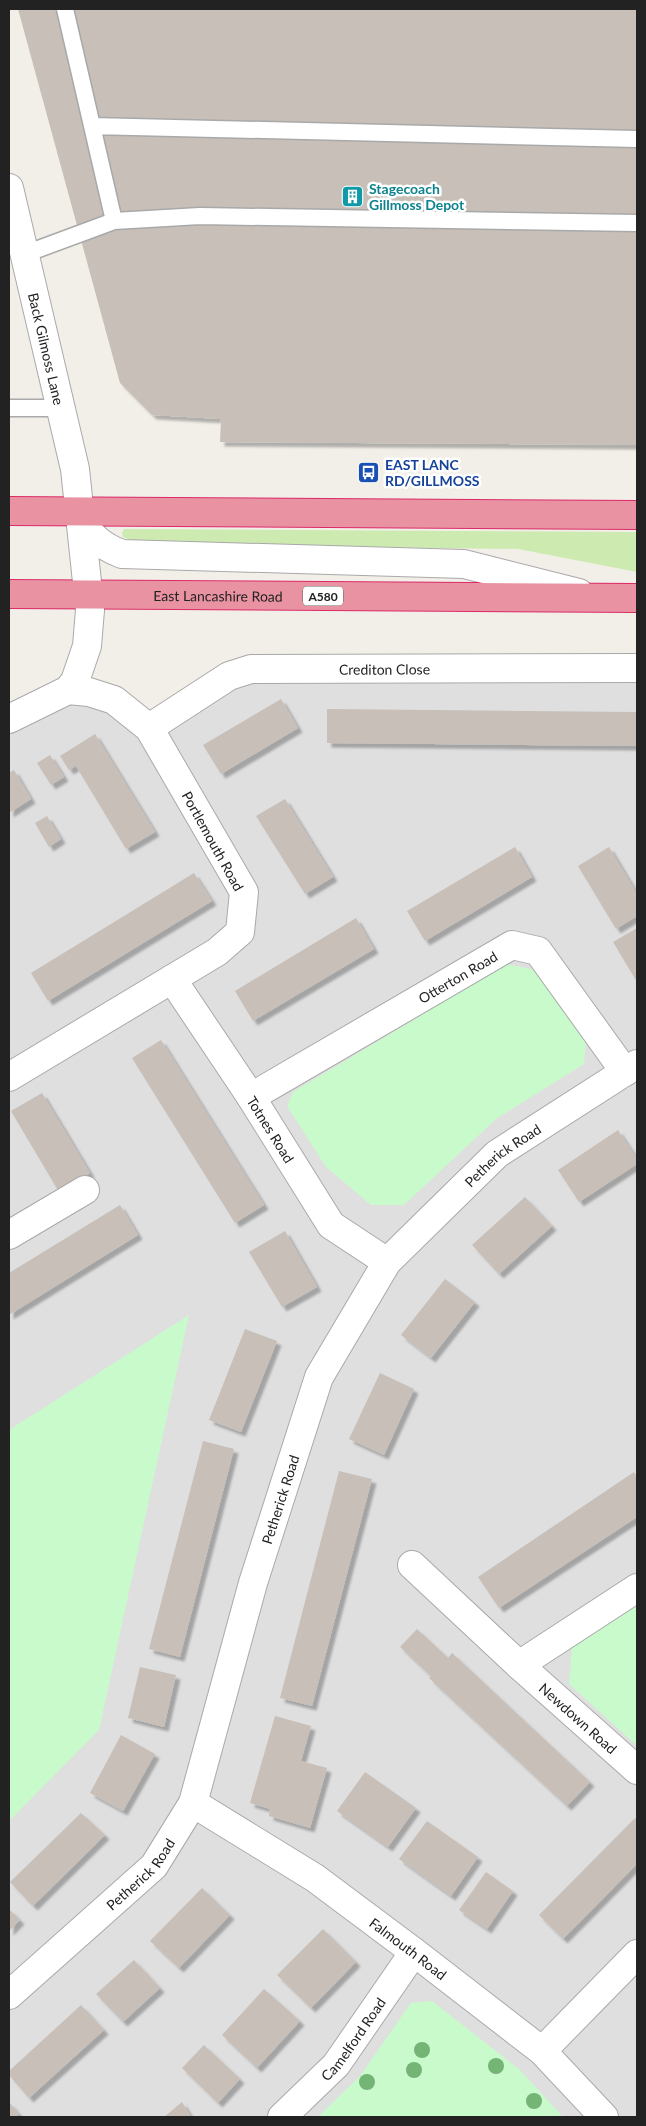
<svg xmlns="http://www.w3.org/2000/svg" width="646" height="2126" viewBox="0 0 646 2126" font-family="Lato,sans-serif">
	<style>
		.residential { fill: #e0dfdf }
		.grass { fill: #cdebb0 }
		.park { fill: #c8facc }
		.building { fill: #c7bfb8; filter: url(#shadow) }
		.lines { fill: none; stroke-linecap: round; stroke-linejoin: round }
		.lane-casing { stroke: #a9a9a9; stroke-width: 19 }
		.street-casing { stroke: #a9a9a9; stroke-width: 30 }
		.highway-casing { stroke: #dc2a67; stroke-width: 30 }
		.lane { stroke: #fff; stroke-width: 16 }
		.street { stroke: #fff; stroke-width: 28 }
		.highway { stroke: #e892a2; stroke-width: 28 }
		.tree { fill: #74b475 }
		.labels { text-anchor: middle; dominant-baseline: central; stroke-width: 5; stroke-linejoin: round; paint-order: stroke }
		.shield { fill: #fff; stroke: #646464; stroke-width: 1 }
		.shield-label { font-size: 12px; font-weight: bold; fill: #222 }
		.culture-label { font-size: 14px; font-weight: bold; fill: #0d838f; stroke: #fff; text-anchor: start }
		.street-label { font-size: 14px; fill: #222; stroke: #fff }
		.transit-label { font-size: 14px; font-weight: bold; fill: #164399; stroke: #fff; text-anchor: start }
	</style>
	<defs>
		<filter id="shadow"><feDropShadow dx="4.5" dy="4.5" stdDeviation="1" flood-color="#0004"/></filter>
	</defs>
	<rect width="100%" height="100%" fill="#f2efe9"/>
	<!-- residential -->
	<path class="residential" d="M637,668v1449h-628v-1398l59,-29 81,37 80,-51z"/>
	<!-- grass -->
	<path class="grass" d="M124,529l513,3v40l-119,-23 -378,-5 -17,-7 -1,-4z"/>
	<!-- park -->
	<path class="park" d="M507,964l33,7 46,71 -2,22 -88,55 -92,86h-33l-45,-38 -39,-61 6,-14z
		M189,1315l-90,415 -90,91v-391z
		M637,1604v142l-68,-62 3,-36z
		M432,2001l87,68 44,48h-245l42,-41 51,-73z"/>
	<!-- building -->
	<path class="building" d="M18,9h619v436l-417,-3 1,-23 -69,-4 -32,-32z
		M281,699l17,29 -77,46 -18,-29z
		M327,709l310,3v34l-310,-3z
		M95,734l60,98 -29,17 -50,-83 -7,4 -9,-14z
		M50,755l14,22 -13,8 -14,-22z
		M14,770l17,29 -22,14v-40z
		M285,799l48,78 -28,17 -49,-78z
		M47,816l14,23 -12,8 -14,-24z
		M515,847l17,30 -107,64 -18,-30z
		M609,847l28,47v22l-21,13 -38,-63z
		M194,873l18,28 -164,100 -17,-28z
		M356,918l18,31 -121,72 -18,-30z
		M637,928v54l-24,-40z
		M161,1040l103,165 -29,18 -103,-165z
		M42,1093l48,80 -31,19 -48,-81z
		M618,1130l19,29v5l-58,38 -21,-32z
		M525,1197l27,29 -53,48 -27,-29z
		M120,1205l18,30 -129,80v-42z
		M285,1231l32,56 -35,20 -33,-55z
		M445,1279l30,23 -44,56 -30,-23z
		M245,1329l32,12 -36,91 -32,-12z
		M380,1373l34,16 -30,66 -35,-16z
		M203,1441l31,8 -54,208 -31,-8z
		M339,1471l33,8 -60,227 -32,-8z
		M634,1472l3,5v40l-138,91 -21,-31z
		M417,1629l31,29 4,-5 138,129 -23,24 -138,-128 2,-2 -31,-29z
		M140,1667l36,8 -12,52 -36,-9z
		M275,1716l36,10 -10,35 26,7 -17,60 -41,-12 1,-7 -20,-6z
		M121,1735l34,19 -32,57 -33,-18z
		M365,1772l51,36 -28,39 -51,-36z
		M81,1813l24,22 -72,71 -23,-24z
		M635,1818l2,3v43l-74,75 -24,-24z
		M427,1821l51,36 -27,39 -52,-37z
		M486,1872l27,19 -26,38 -28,-19z
		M202,1888l28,27 -51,53 -29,-27z
		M9,1909l11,11 -11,11z
		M323,1929l33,33 -45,46 -34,-33z
		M134,1960l26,28 -37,34 -27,-28z
		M264,1989l36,32 -43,47 -35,-33z
		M81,2005l23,25 -75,68 -20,-23v-4z
		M204,2045l36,34 -22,24 -36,-35z
		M9,2102l10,12 -4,3h-6z
		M182,2102l9,15h-27z"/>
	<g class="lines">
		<defs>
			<path id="lane" d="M65,9l49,212
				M92,126l545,13
				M25,254l89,-33 86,-5 437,7
				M9,408h52"/>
			<g id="street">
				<path id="s1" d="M9,188l66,281 15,141 -3,36 -12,35 -7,9 -59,29"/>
				<path d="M81,515c6,21 22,32 41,39l342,10 115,29"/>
				<path id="s2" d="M149,728l80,-52 22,-7 386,-1"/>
				<path id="s3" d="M172,979l79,118 80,128 56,37"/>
				<path d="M9,1077l208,-125 23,-20 4,-40 -95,-164 -35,-28 -25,-8 -21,-2"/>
				<path id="s4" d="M251,1097l261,-152 26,6 87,121"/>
				<path d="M9,1235l76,-45"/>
				<path id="s5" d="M412,1565l107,100 118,105"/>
				<path d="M519,1665l118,-77"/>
				<path id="s6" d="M193,1803l122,75 99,74 128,99 62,66"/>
				<path id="s7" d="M9,1995l145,-129 39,-63 60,-220 66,-206 68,-115 110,-108 140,-90"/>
				<path d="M542,2051l95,-97"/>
				<path id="s8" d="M282,2117l54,-52 78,-113"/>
			</g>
			<g id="highway">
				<path d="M9,511l628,4"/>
				<path id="s9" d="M9,594l628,4"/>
			</g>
		</defs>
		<!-- lane casing -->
		<use href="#lane" class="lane-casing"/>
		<!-- street casing -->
		<use href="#street" class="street-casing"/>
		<!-- highway casing -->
		<use href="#highway" class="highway-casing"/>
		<!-- lane -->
		<use href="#lane" class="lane"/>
		<!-- street -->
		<use href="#street" class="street"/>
		<!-- highway -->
		<use href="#highway" class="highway"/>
	</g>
	<!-- trees -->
	<g class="tree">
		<circle cx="422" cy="2050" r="8"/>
		<circle cx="496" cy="2066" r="8"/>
		<circle cx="414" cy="2070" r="8"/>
		<circle cx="367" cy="2082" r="8"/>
		<circle cx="534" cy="2101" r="8"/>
	</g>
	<!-- icons -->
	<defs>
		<symbol id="building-square" viewBox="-11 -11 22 22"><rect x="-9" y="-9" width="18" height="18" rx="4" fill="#0f9aa8" stroke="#fff"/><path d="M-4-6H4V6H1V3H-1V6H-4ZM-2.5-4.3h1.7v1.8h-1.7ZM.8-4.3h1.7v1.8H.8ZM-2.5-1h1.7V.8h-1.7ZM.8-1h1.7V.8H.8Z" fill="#fff"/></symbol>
		<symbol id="bus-square" viewBox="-11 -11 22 22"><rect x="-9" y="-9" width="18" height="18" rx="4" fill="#1a4fb4" stroke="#fff"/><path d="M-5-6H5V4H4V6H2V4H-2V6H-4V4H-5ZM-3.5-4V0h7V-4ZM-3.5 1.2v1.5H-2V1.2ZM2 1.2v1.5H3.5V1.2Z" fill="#fff"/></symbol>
	</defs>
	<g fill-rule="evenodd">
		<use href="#building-square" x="340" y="184" width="25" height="25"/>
		<use href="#bus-square" x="356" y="460" width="25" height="25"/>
	</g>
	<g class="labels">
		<!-- shield labels -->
		<rect class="shield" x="303" y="586.5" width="40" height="19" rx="4"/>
		<g class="shield-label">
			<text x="323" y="596">A580</text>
		</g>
		<!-- culture labels -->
		<g class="culture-label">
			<text x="369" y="188">Stagecoach<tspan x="369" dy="16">Gillmoss Depot</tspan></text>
		</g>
		<!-- street labels -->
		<g class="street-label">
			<text stroke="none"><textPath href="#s1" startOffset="165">Back Gilmoss Lane</textPath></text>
			<text stroke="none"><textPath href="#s9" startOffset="209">East Lancashire Road</textPath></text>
			<text stroke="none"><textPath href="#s2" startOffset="252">Crediton Close</textPath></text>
			<text transform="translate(213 841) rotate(61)">Portlemouth Road</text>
			<text stroke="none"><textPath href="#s4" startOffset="239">Otterton Road</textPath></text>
			<text stroke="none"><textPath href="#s3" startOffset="180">Totnes Road</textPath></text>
			<text stroke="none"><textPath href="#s7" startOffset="1004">Petherick Road</textPath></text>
			<text stroke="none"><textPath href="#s7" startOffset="584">Petherick Road</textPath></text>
			<text stroke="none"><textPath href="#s5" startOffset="226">Newdown Road</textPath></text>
			<text stroke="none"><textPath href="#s7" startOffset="179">Petherick Road</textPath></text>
			<text stroke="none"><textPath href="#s6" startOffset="260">Falmouth Road</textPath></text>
			<text stroke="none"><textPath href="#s8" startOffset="106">Camelford Road</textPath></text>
		</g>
		<!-- transit labels -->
		<g class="transit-label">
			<text x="385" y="464">EAST LANC<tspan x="385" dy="16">RD/GILLMOSS</tspan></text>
		</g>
	</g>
	<!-- border -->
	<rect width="646" height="2126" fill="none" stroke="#222222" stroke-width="20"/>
</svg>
